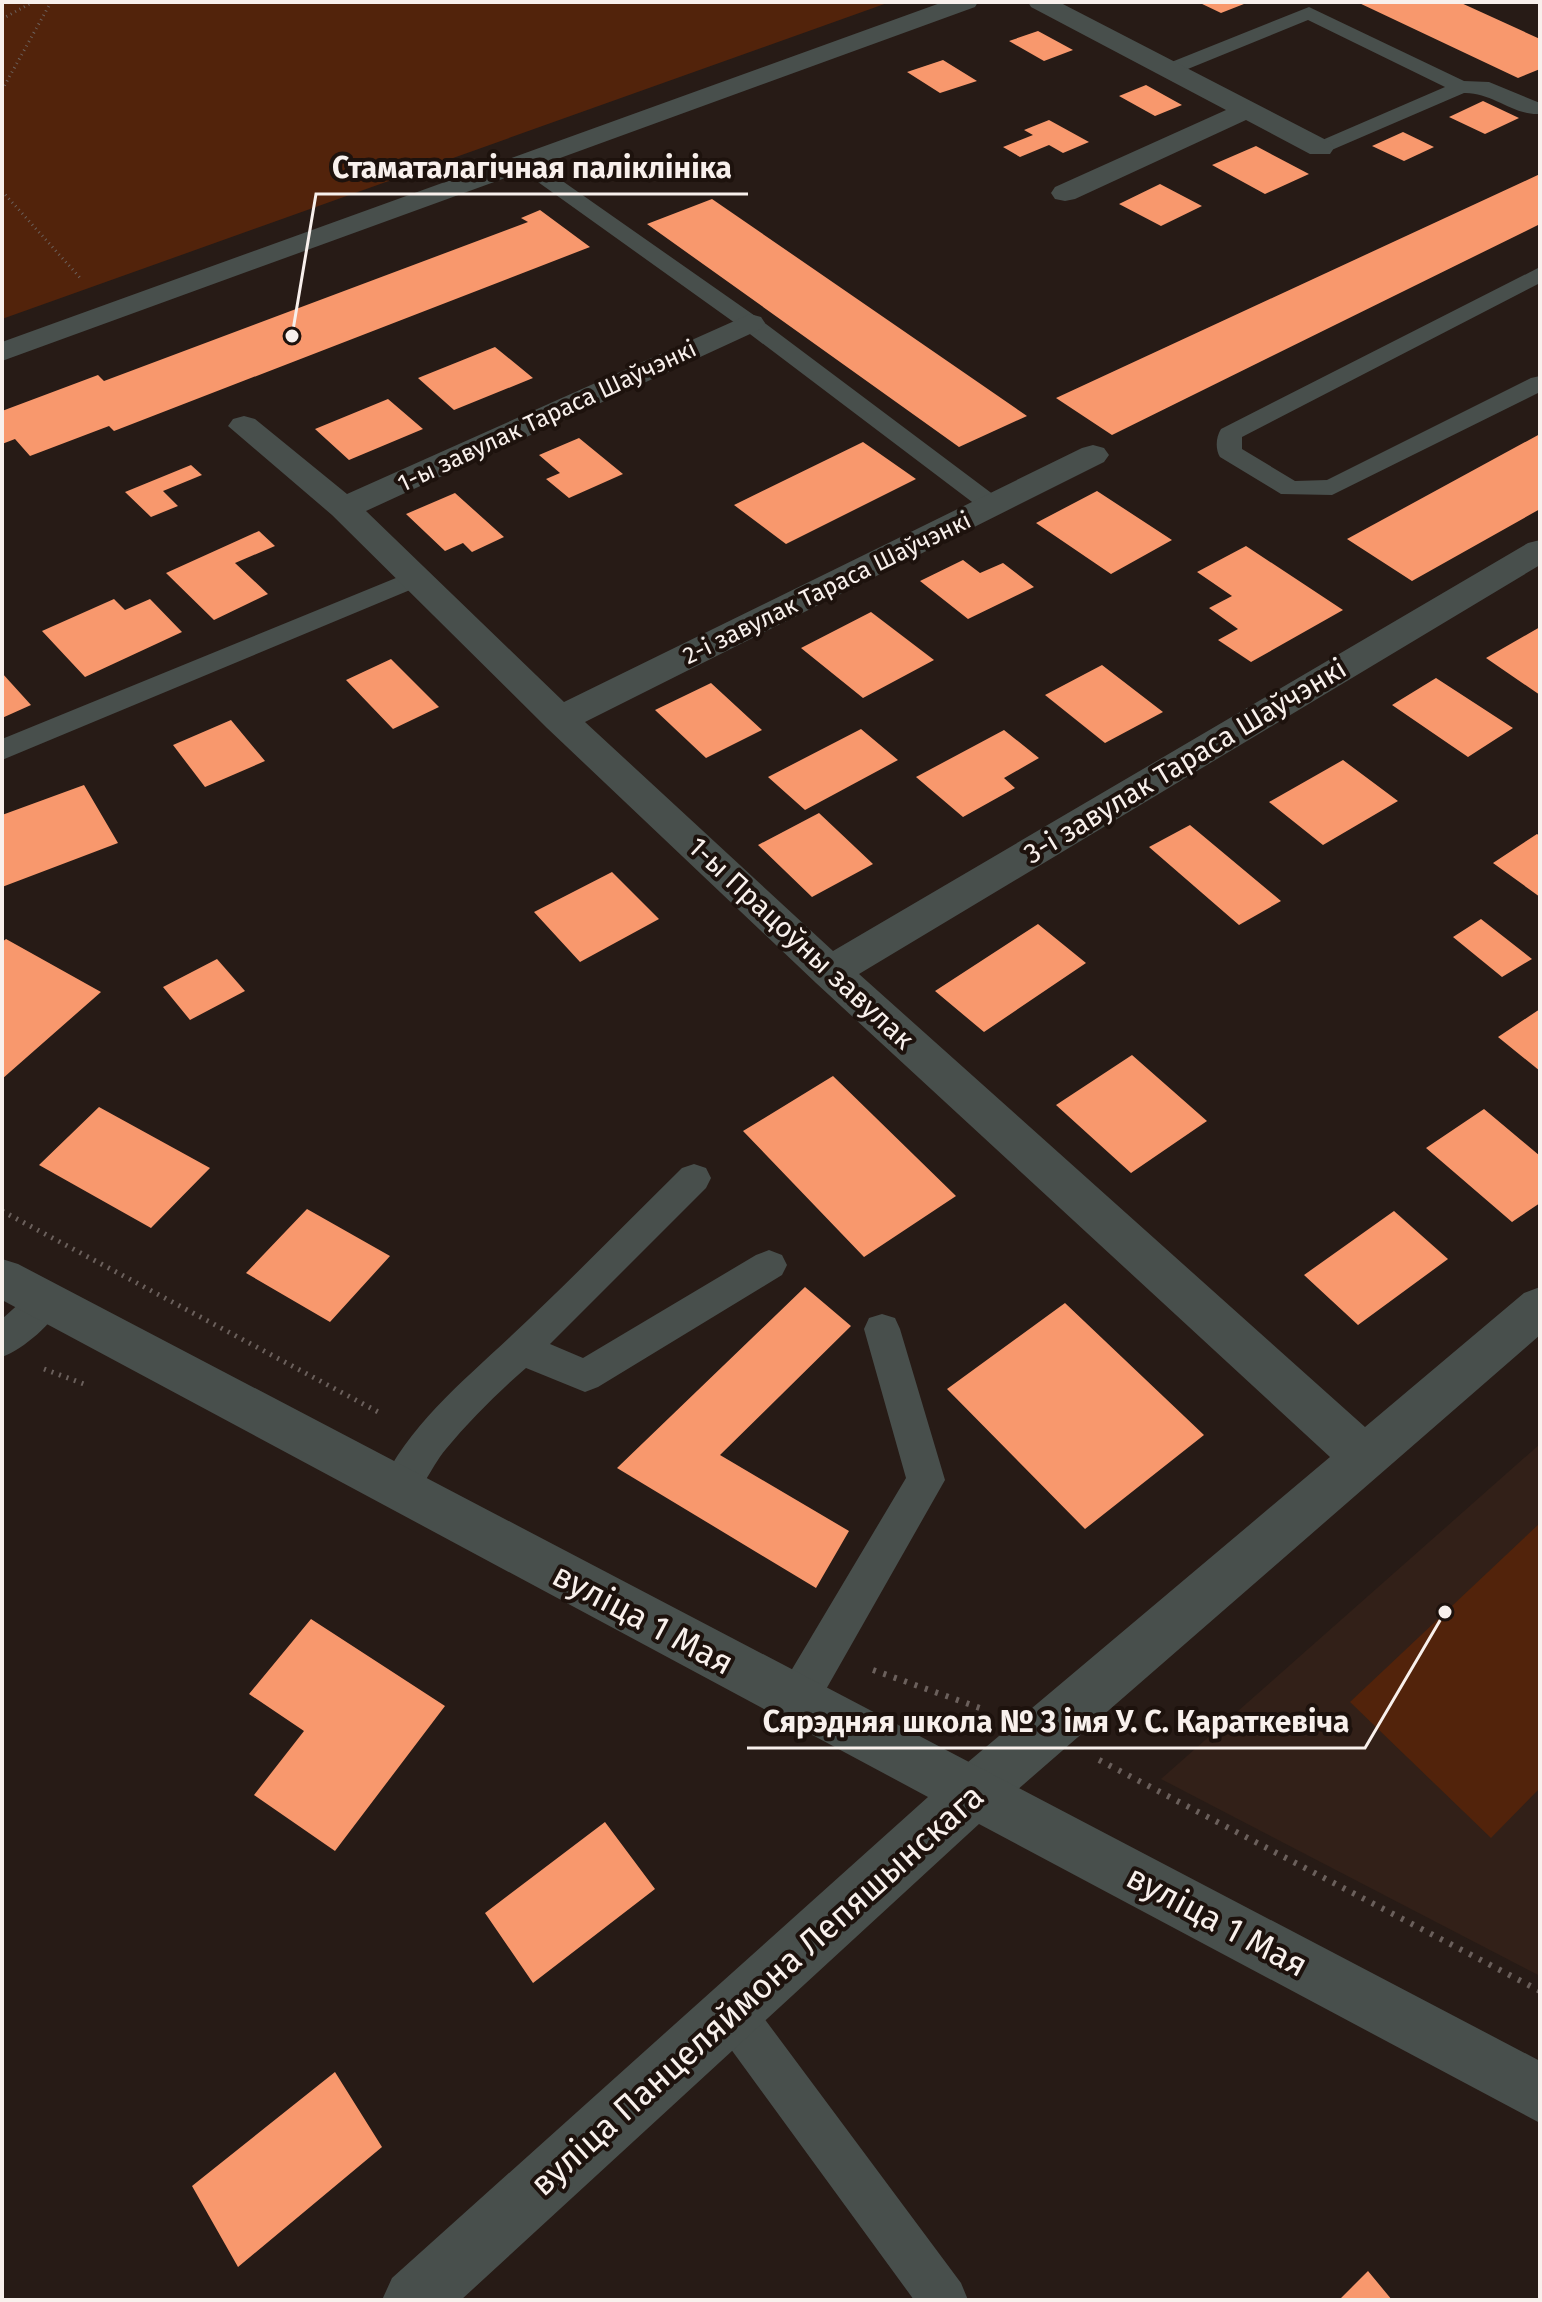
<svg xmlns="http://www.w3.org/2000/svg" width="1542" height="2302" viewBox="0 0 1542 2302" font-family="'Fira Sans',sans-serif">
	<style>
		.built { fill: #322018 }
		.green { fill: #52230b }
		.building { fill: #f8986d }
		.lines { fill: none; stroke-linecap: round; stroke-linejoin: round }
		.path-far2 { stroke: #6b605c; stroke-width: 3; stroke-dasharray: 1 4; stroke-linecap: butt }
		.path-far1 { stroke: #6b605c; stroke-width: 5; stroke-dasharray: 2 6; stroke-linecap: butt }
		.path { stroke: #6b605c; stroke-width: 6; stroke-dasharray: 3 8; stroke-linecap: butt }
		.service { fill: #484f4c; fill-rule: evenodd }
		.minor { fill: #484f4c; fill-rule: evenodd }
		.tertiary { fill: #484f4c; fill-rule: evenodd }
		.labels { text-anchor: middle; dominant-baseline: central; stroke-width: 8; stroke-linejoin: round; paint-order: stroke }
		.far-street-label { font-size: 24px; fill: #f8f0ec; stroke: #1d120d }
		.street-label { font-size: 28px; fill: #f8f0ec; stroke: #1d120d }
		.near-street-label { font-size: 34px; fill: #f8f0ec; stroke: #1d120d }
		.leader { fill: none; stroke: #f8f0ec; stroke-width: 3 }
		.callout-dot { fill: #f8f0ec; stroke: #1d120d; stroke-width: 3 }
		.callout-label { font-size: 30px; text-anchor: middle; font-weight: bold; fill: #f8f0ec; stroke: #1d120d; stroke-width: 8; stroke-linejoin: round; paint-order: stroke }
	</style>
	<rect width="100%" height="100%" fill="#271b16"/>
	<!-- built -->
	<path class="built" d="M1540,1444v532l-379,-197z"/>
	<!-- green -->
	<path class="green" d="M2,2h888l-888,317z
		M1540,1523v265l-49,50 -141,-136z"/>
	<!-- building -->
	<path class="building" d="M1198,2h51l-28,11z
		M1357,2h102l81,37v30l-22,9z
		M1038,31l35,19 -29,11 -35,-20z
		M943,60l34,21 -37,12 -33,-21z
		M1146,85l36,20 -27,11 -36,-20z
		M1483,101l36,17 -34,16 -36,-17z
		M1049,120l40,22 -26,11 -14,-8 -29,12 -17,-10 30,-12 -9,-5z
		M1403,132l31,15 -30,14 -32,-15z
		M1256,146l53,28 -44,20 -53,-29z
		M1540,174v50l-428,211 -56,-37z
		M1160,184l42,22 -41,20 -42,-22z
		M712,199l315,217 -68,31 -312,-223z
		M540,210l50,37 -476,184 -5,-5 -79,30 -15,-17 -13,5v-33l96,-36 6,6 424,-159 -7,-4z
		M495,347l38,31 -79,32 -36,-32z
		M388,399l35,30 -74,31 -34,-31z
		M1540,434v75l-128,72 -65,-42z
		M579,438l44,36 -54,24 -23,-19 14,-6 -21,-18z
		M863,442l53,37 -130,65 -52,-39z
		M191,465l11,10 -39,16 15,15 -27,11 -26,-25z
		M1097,491l75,49 -61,34 -75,-51z
		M455,493l49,44 -32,15 -9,-9 -18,8 -39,-37z
		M259,531l16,15 -40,17 33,31 -54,26 -48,-47z
		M1246,546l97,64 -92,52 -33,-22 20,-11 -29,-21 23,-12 -35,-24z
		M963,560l17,13 23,-10 31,24 -66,32 -48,-38z
		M114,599l11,11 25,-11 32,33 -97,45 -43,-46z
		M871,612l63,48 -71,38 -62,-50z
		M1540,627v68l-54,-37z
		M391,659l48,48 -46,22 -47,-49z
		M1102,665l61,47 -58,31 -60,-48z
		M2,673l29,32 -29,13z
		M1436,678l37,24 40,26 -45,29 -76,-52z
		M711,683l51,47 -56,28 -51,-48z
		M231,720l34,41 -60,26 -32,-42z
		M861,729l37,31 -93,50 -37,-33z
		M1004,730l35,28 -35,20 11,10 -52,29 -47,-40z
		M1343,760l55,41 -75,44 -54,-43z
		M84,785l34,58 -116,44v-72z
		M819,813l54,51 -61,33 -54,-52z
		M1190,825l91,76 -42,24 -90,-78z
		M1537,834l3,2v61l-47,-34z
		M612,872l47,47 -79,43 -46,-50z
		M1481,919l51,40 -30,18 -49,-40z
		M1038,924l48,39 -102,69 -49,-41z
		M6,939l95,53 -99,87v-137z
		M217,959l28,32 -55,29 -27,-33z
		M1540,1009v62l-42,-34z
		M1132,1055l75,66 -76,52 -75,-68z
		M833,1076l123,120 -92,61 -121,-126z
		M99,1107l111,61 -59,60 -112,-63z
		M1484,1109l56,47v47l-28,19 -86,-74z
		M307,1209l83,47 -60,66 -84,-49z
		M1394,1211l54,48 -90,66 -54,-50z
		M805,1287l46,39 -131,129 129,76 -33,57 -199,-120z
		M1065,1303l139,132 -119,94 -138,-140z
		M311,1619l134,87 -110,145 -81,-56 50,-64 -55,-37z
		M605,1822l50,67 -122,94 -48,-70z
		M335,2072l47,75 -144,120 -46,-81z
		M1368,2271l24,29h-53z"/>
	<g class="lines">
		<!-- path-far2 -->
		<path class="path-far2" d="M2,19l31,-17
			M2,90l49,-88
			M2,191l80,89"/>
		<!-- path-far1 -->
		<path class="path-far1" d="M2,1211l380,203
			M44,1369l40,15"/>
		<!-- path -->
		<path class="path" d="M873,1670l107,38
			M1099,1760l441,231"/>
		<!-- service -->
		<path class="service" d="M1309,7l155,74 25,1 51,21v11c-26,2 -48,-22 -76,-21l-137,59h-14l-4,-4 4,-4 132,-57 -137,-67 -130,53 -7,2 -10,-6 3,-4z
			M524,157l7,2 227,159 244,183 4,5 -4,5h-18l-242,-183 -225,-161 -4,-4 4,-4z
			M1540,267v16l-298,154v12l53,32 32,-1 204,-102 9,-2v16l-208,103 -51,-1 -61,-37c-5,-8 -4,-20 1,-28z
			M413,571l9,2 4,6 -4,6 -420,175v-21z
			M694,1164l12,4 5,10 -5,10 -156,156 33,14 173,-103 13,-5 13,5 5,10 -5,10 -184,112 -13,5 -59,-24c-29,25 -56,52 -80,81 -17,20 -24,48 -48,57l-14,-5 -5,-12c29,-63 82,-106 132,-153 58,-54 114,-112 171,-168z
			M46,1287l13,4 5,11c-11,21 -40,47 -62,55v-38l31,-28z
			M882,1314l13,4 5,11 45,151 -133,234 -15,6 -15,-6 -6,-14 6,-14 124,-208 -42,-149 5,-11z
			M733,1991l16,7 212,285 7,17h-54l-197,-270 -7,-16 7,-16z"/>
		<!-- minor -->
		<path class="minor" d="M1028,2h31l271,140 4,6 -4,6h-20l-64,-34 -171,79 -10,2 -10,-2 -4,-6 4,-6 171,-77 -195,-103z
			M750,314l11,3 4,6 -4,6 -395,182 198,191 518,-254 11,-3 11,3 5,7 -5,7 -519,260 248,229 695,-408 12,-3v25l-681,409 506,453 159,-134 16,-6v48l-547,476 -19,8 -19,-8 -8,-19 8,-19 375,-316 -514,-474 -269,-255 -215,-213 -104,-89 5,-7 11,-3 11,3 92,75z"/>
		<!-- tertiary -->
		<path class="tertiary" d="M943,2h35l-3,5 -973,354v-19z
			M2,1259l16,5 1522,797v62l-561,-299 -518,476h-79l10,-22 536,-481 -926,-497z"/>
	</g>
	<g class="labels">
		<!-- far-street labels -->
		<g class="far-street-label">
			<text transform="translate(547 416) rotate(-25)">1-ы завулак Тараса Шаўчэнкі</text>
			<text transform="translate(827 588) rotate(-26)">2-і завулак Тараса Шаўчэнкі</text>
		</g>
		<!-- street labels -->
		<g class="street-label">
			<text transform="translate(1185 761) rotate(-31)">3-і завулак Тараса Шаўчэнкі</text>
			<text transform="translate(801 943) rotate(43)">1-ы Працоўны завулак</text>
		</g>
		<!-- near-street labels -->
		<g class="near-street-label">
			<text transform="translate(643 1619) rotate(28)">вуліца 1 Мая</text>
			<text transform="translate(1217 1921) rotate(28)">вуліца 1 Мая</text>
			<text transform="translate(757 1990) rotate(-42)">вуліца Панцеляймона Лепяшынскага</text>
		</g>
	</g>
	<!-- callouts -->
	<path class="leader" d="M292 336L316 194H748M1445 1612L1365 1748H747"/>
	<g class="callout-dot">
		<circle cx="292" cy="336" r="8"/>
		<circle cx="1445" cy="1612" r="8"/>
	</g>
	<g class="callout-label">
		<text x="532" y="178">Стаматалагічная паліклініка</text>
		<text x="1056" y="1732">Сярэдняя школа № 3 імя У. С. Караткевіча</text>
	</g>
	<!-- border -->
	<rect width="1542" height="2302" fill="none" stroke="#f8f0ec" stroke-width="8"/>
</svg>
